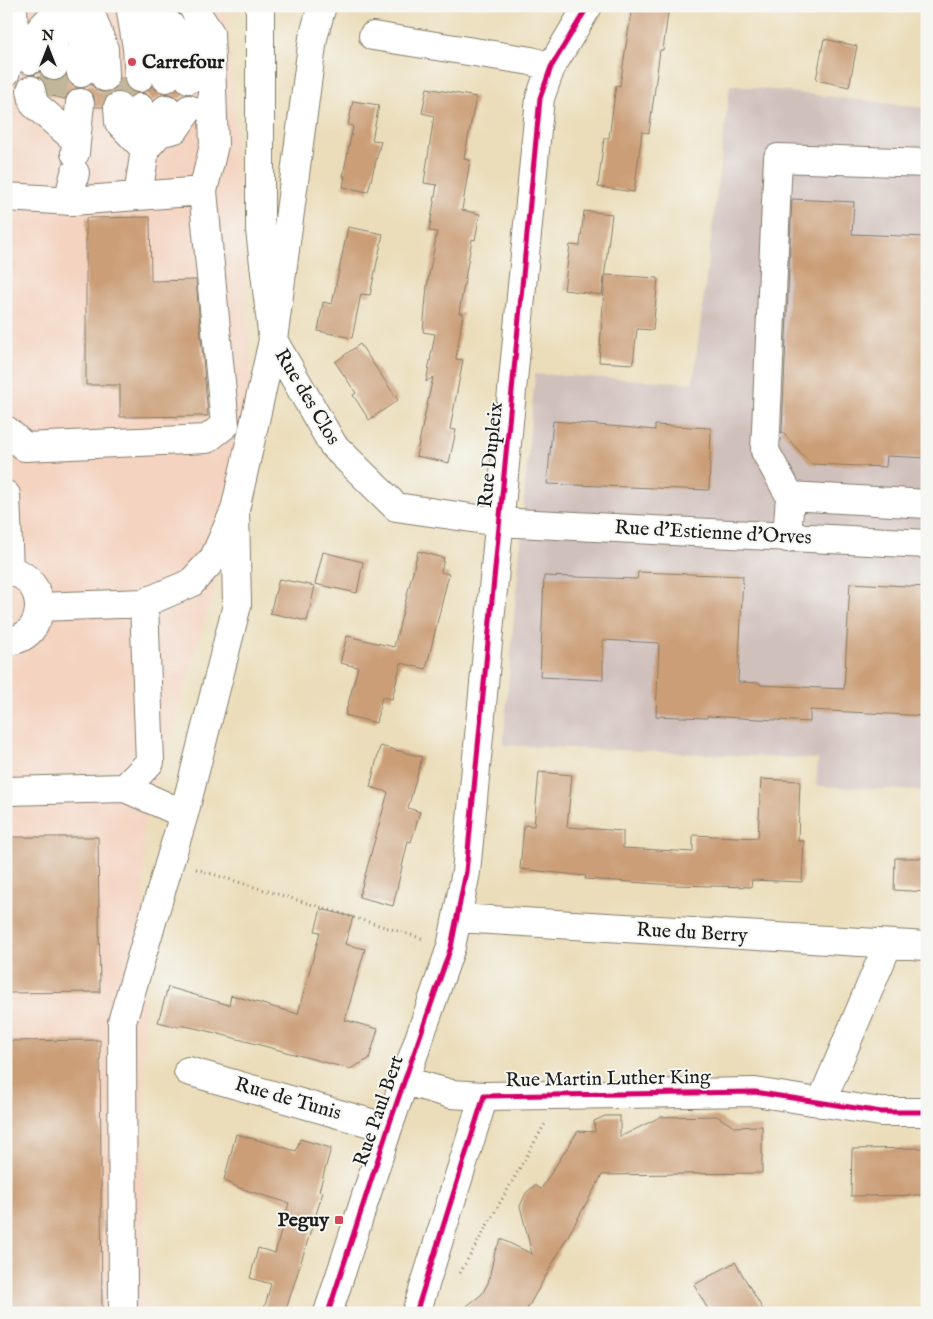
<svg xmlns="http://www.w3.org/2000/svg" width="933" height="1319" viewBox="0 0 933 1319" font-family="'IM FELL English',serif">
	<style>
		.built { fill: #f4d3c0 }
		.industrial { fill: #d0c0bc }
		.building { fill: #cb9e77 }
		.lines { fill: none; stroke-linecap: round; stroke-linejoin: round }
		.minor-tunnel { stroke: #c2b69a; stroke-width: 28; stroke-dasharray: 28 14; stroke-linecap: butt }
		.minor-casing { stroke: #847c6a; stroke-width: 30 }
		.path { stroke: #847c6a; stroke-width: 3; stroke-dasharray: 1 4; stroke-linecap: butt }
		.minor { stroke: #fff; stroke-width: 28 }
		.cycleway-casing { stroke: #f6f6f2; stroke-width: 8 }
		.cycleway { stroke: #d6006c; stroke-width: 5 }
		.poi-dot { fill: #d1495b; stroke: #f6f6f2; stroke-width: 2 }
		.labels { text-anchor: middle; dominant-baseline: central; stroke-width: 4; stroke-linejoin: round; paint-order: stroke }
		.poi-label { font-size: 20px; font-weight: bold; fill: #1c1c1c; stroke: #f6f6f2; text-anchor: start }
		.street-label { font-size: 20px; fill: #1c1c1c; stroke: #f6f6f2 }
	</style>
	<rect width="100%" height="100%" fill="#f6f6f2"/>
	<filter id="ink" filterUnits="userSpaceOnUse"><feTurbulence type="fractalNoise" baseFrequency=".02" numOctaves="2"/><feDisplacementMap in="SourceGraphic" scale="10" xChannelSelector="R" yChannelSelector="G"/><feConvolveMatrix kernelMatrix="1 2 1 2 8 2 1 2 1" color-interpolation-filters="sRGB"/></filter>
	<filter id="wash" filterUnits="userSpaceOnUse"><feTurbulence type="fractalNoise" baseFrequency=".0096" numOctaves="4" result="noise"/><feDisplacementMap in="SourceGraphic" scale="20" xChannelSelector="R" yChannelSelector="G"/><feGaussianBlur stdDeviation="1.12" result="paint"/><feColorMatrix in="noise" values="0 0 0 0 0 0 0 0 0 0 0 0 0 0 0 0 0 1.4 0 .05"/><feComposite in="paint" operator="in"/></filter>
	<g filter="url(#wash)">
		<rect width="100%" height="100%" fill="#ebddb9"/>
		<!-- built -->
		<path class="built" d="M6,6h221l29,442 -112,377v488h-138z"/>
		<!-- industrial -->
		<path class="industrial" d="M730,85l197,23v683l-111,-5 2,-27 -315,-14 32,-371 158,9z"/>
		<g id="blocks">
			<!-- building -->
			<path class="building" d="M632,6h37l-6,44h-3l-11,83 -7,-1 -8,60 -36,-5 6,-49h5l7,-53 4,1z
				M824,39l33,7 -8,41 -33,-7z
				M40,72l6,8 8,2 12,-7 7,11 5,2 -10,6 -3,5 -17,-4 -5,-15 -10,-5z
				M120,78h3l3,9 11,6 -8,4 -5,-4 -8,-1 -7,2 -6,13h-8l-1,-11 -11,-8 8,-4 6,7 9,2 8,-3 5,-5z
				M152,86l6,5 8,3 11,-6 10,6 -9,5 -7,-5h-8l-10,7 -6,-7 -5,-1z
				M427,88l49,9 -12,62 6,1 -8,50 18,4 -5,26 -3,-1 -13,74h4l-7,46 7,1 -13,69 6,1 -7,33 -33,-7 17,-79 -7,5 9,-48 -12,-2 4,-46 10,-54 -8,-1 8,-46 -13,-2 10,-67 -12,-3z
				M353,101l26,4 -7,35 9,1 -13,51 -25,-5 2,-11h-2l10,-50 -5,-1z
				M792,199l62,3 -2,32 75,3v221l-40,-2 -1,11 -75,-3 -29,-32z
				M584,211l28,3 -10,81 -38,-5 6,-45 10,1z
				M150,217l1,64 45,-1 12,136 -88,1v-32h-34v-167z
				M348,227l35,7 -13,61 -9,-1 -9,44 -34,-7 5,-29 9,2z
				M605,275l53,3 -5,52 -16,-1 -4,35 -34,-2z
				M360,344l38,56 -29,20 -16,-25 3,-2 -21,-31z
				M553,421l102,9v-5l56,3 -2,62 -162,-6z
				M418,551l26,7 -3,14 8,2 -23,95 -25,-6 -9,36 -10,-2 -6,26 -31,-8 13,-48 -18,-4 7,-27 47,11z
				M323,552l40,10 -6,31 -42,-9z
				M638,572l105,4 -5,106 22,1v2l84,4 6,-106 77,4v129l-117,-6v12l-103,-6v2l-51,-2 3,-73 -56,-3v40l-63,-3 4,-101 93,3z
				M279,579l36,7 -8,35 -37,-8z
				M380,746l42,11 -14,51 12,4 -9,30 -3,-1 -15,65 -34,-9 29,-105 -18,-5z
				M539,772l33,3 -5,52 56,4v17l70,4v-17l65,3 3,-59 39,2 -2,60h6l-2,41 -50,-2 -1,7 -77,-2 -89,-6 1,-3 -66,-7 4,-44 10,1z
				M6,837h92l2,155 -94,1z
				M895,858h32v34l-33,-2z
				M321,909l32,8 -8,27 20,5 -20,71 33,9 -9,30 -19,10 -146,-39 -24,-5 -1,2 -21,-5 10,-35 61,18 2,-10 67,19 22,-82 -5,-1z
				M100,1040l2,273h-96v-272z
				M605,1116h15v21l40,-20 57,-1 17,11 28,-1v47l-160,2 -77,138h-67l24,-19 6,-11 7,-32 6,-12 31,15 -12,-48 6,-13 9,-8 6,4 37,-58 17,1 -1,-11z
				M236,1134l60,17 4,-12 31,9 -12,43 4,1 -38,121h-22l8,-29 -21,-6 8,-30 17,5 14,-50 -50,-15 -15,-8z
				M927,1148v47l-76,1 1,-47z
				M735,1262l30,51h-55l-16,-28z"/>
		</g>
	</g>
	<g filter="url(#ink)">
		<use href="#blocks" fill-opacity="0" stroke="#847c6a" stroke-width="1"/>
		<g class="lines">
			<!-- minor-tunnel -->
			<path class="minor-tunnel" d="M117,77l1,30
				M53,96l1,-30"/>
			<defs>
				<path id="minor" d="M88,6l16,43 1,28
					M130,6l7,42 2,30
					M146,6c31,25 44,31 43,73
					M260,6v224l13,110 60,105 63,62 103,15 428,22
					M160,17l6,40v21
					M373,36l158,25 20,6
					M30,60c-1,-26 17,-38 35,-54
					M54,66l-1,-27 12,-31
					M6,72l8,-31 -1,-35
					M81,73l1,-67
					M31,90l3,14 42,36
					M118,107l1,15 26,27 14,-16 7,-24
					M159,133l16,-4 14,-20
					M75,153l5,-50
					M138,196l7,-47 -5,-41
					M6,197l66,4 131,-10
					M68,201l7,-28
					M6,430l19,17 182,-8 18,-14 -22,-234 11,-46 -4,-112 -18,-27
					M6,495l3,75
					M790,496l137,8
					M787,538l3,-42 -25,-45 13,-293 149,5
					M6,570c45,6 43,70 0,71
					M40,607l104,-4 47,-20 23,-25 21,-48 38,-170 40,-302 9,-32
					M125,788l59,26
					M6,791l119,-3 25,-26 -6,-159
					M457,918l470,28
					M188,1071l200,57
					M405,1081l46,13 33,2
					M821,1103l67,-159
					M123,1313l-1,-291 62,-208 53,-209 -2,-95
					M328,1313l60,-185 63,-181 15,-75 74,-774 11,-31 37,-61
					M416,1313l68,-217 271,-4 126,20h46"/>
			</defs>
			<!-- minor casing -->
			<use href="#minor" class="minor-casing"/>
			<!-- path -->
			<path class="path" d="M196,869l228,70
				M460,1273l86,-151
				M670,1309l2,4"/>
			<!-- minor -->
			<use href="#minor" class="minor"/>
			<defs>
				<path id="cycleway" d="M328,1313l60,-185 63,-181 15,-75 74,-774 11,-31 37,-61
					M416,1313l68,-217 271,-4 126,20h46"/>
			</defs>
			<!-- cycleway casing -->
			<use href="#cycleway" class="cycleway-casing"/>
			<!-- cycleway -->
			<use href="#cycleway" class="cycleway"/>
		</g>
	</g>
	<!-- markers -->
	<g class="poi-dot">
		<circle cx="132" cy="62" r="5"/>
		<rect x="334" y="1215" width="10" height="10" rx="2.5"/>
	</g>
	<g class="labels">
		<!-- poi labels -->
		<g class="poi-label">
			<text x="142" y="62">Carrefour</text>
			<text x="329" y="1220" text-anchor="end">Peguy</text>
		</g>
		<!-- street labels -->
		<g class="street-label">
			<text transform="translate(307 397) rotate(59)">Rue des Clos</text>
			<text transform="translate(491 455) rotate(-84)">Rue Dupleix</text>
			<text transform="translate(713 533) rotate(3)">Rue d'Estienne d'Orves</text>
			<text transform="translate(692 933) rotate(3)">Rue du Berry</text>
			<text transform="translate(608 1079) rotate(-1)">Rue Martin Luther King</text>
			<text transform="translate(288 1099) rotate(16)">Rue de Tunis</text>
			<text transform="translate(379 1111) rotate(-71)">Rue Paul Bert</text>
		</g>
	</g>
	<!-- margin -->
	<rect width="933" height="1319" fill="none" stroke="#f6f6f2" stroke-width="25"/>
	<!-- north arrow -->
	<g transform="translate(48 48)" stroke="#f6f6f2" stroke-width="4" paint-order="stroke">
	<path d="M0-4L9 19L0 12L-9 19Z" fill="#1c1c1c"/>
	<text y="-8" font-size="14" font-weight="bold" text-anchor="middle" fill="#1c1c1c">N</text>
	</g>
</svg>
